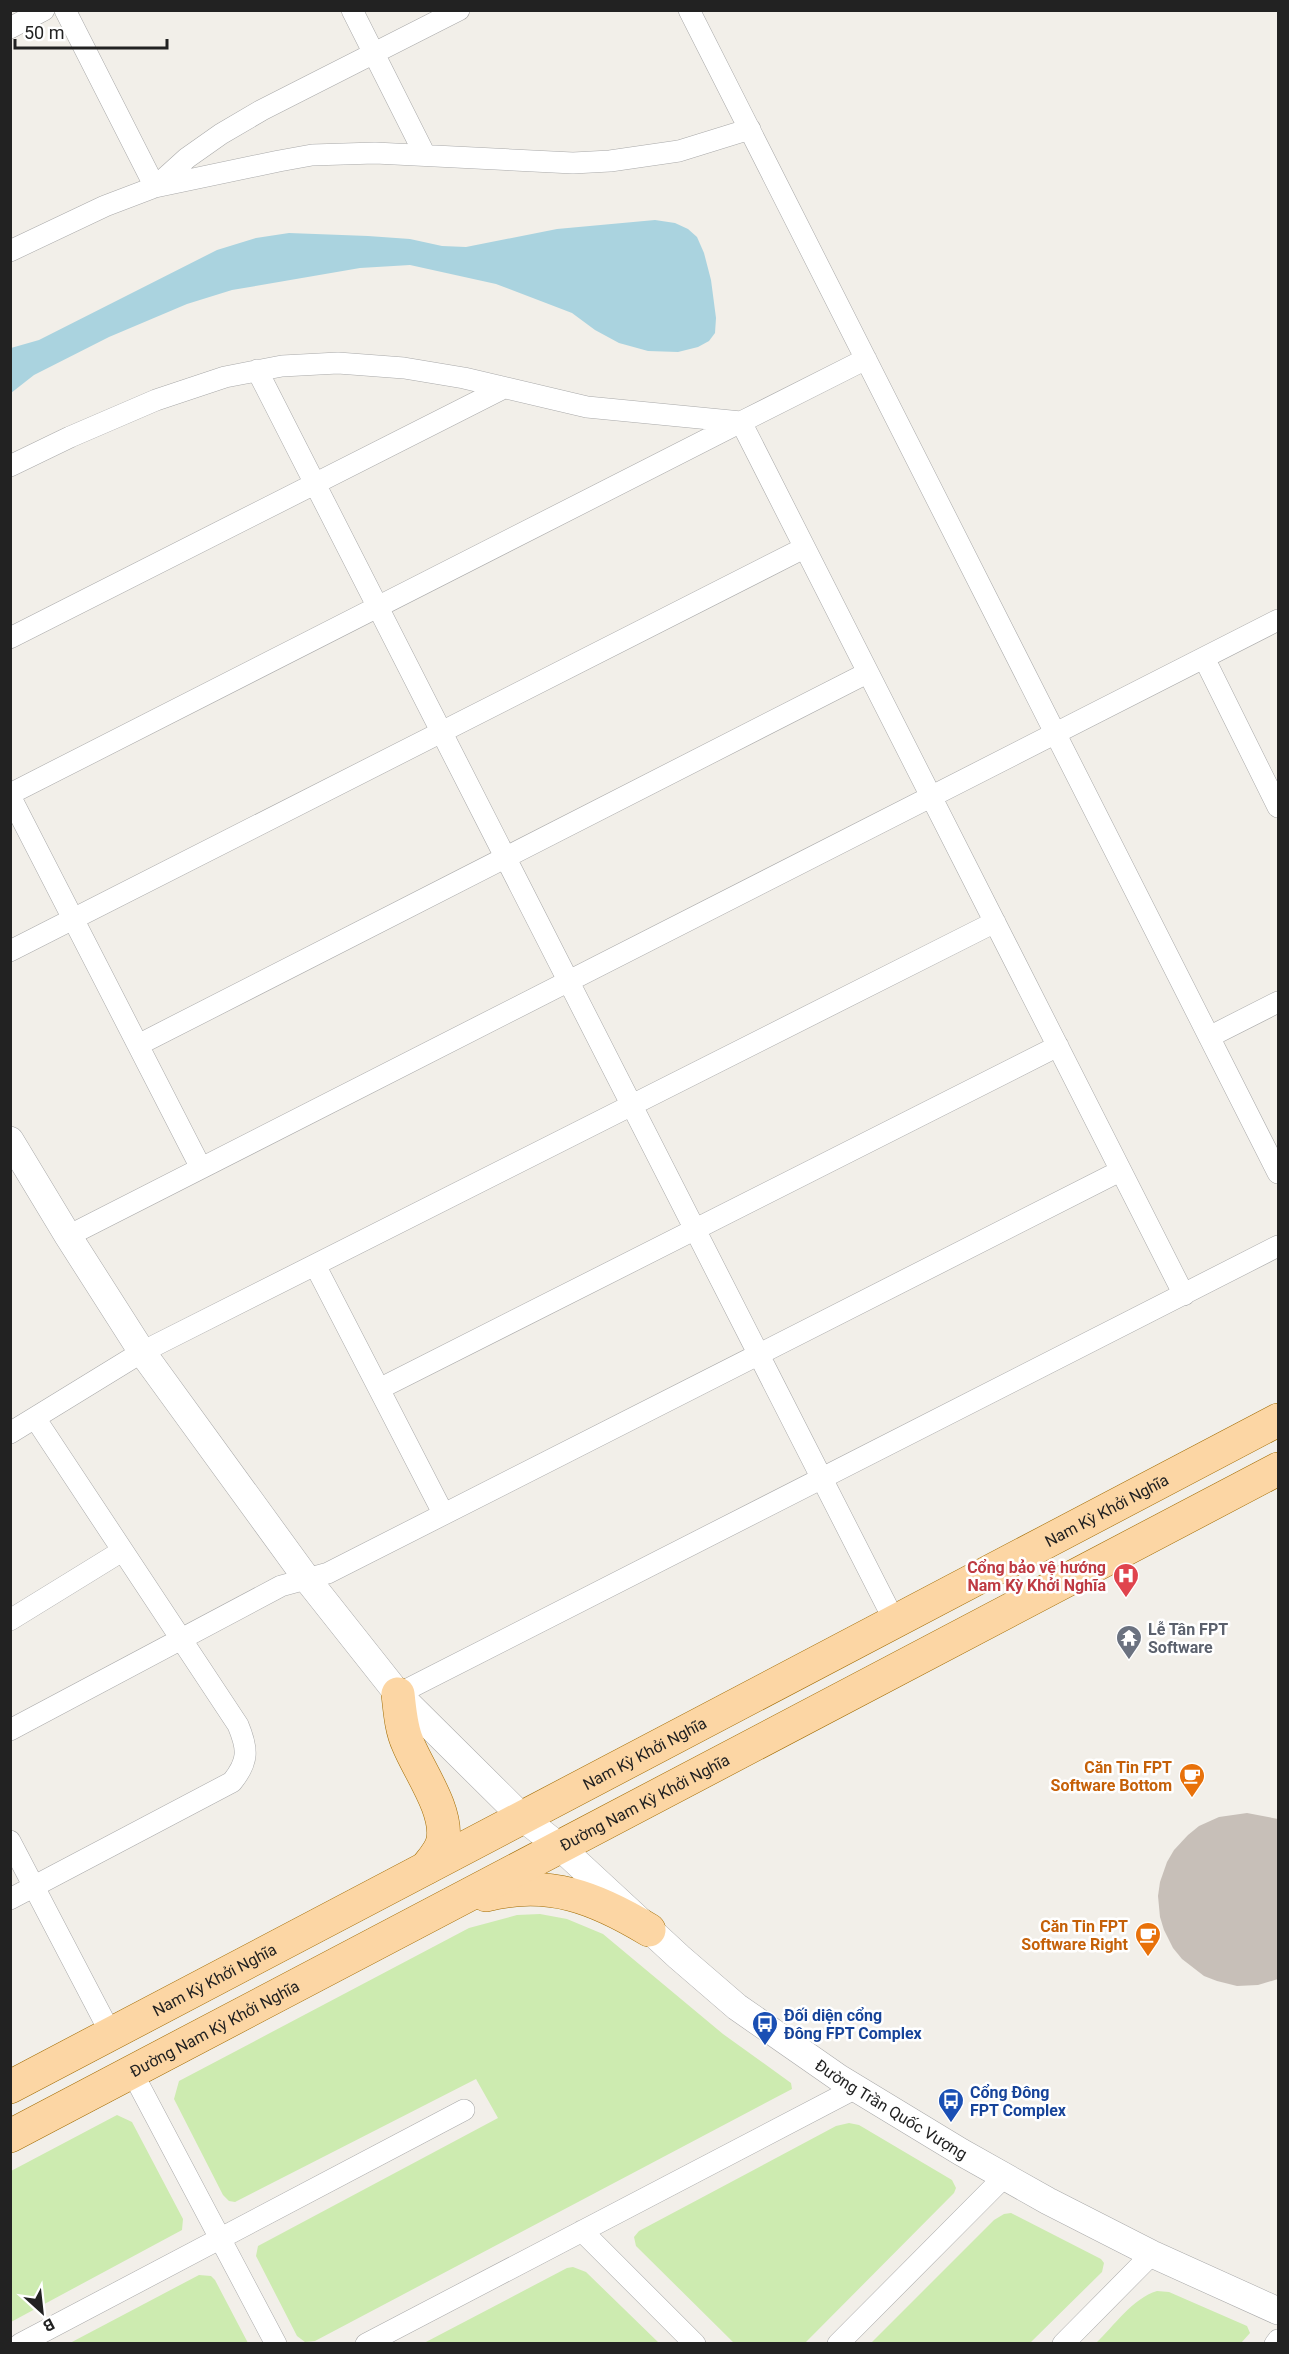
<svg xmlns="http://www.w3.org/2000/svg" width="1289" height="2354" viewBox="0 0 1289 2354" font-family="Roboto,sans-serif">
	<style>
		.grass { fill: #cdebb0 }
		.water { fill: #aad3df }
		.building { fill: #c7bfb8 }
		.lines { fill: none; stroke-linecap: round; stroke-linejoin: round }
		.minor-casing { stroke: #a9a9a9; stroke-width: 22 }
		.tertiary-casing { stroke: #a9a9a9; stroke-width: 28 }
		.primary-casing { stroke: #a06b00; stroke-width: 34 }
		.minor { stroke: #fff; stroke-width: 21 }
		.tertiary { stroke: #fff; stroke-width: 27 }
		.primary { stroke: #fcd6a4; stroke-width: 33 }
		.labels { text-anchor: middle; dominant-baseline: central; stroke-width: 5; stroke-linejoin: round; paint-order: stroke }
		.street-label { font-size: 16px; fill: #222; stroke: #fff }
		.health-label { font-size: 16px; font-weight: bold; fill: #be3a42; stroke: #fff; text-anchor: end }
		.worship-label { font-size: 16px; font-weight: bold; fill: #5b616d; stroke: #fff; text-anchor: start }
		.food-label { font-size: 16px; font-weight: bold; fill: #c56008; stroke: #fff; text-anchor: end }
		.transit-label { font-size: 16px; font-weight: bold; fill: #164399; stroke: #fff; text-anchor: start }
	</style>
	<rect width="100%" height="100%" fill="#f2efe9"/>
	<!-- grass -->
	<path class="grass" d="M540,1914l27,5 36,15 120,100 68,49 1,6 -477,252 -10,1 -8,-6 -41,-80 2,-10 240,-128 -22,-39 -241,123 -6,-1 -6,-6 -49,-96 5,-18 290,-153 48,-13z
		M117,2115l15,7 51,97 -1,11 -171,92v-151z
		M849,2123l10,2 93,55 4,8 -2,5 -149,150h-71l-98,-97 -2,-9 5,-6 197,-105z
		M1011,2213l90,46 3,4 -2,9 -72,71h-159l123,-123 10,-6z
		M573,2267l13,5 73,71h-235l143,-75z
		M199,2275l12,1 4,4 33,63h-178z
		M1157,2291l12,1 78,34 3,7 -9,10h-145c18,-17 37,-45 61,-52z"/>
	<!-- water -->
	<path class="water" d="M655,220l20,3 13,6 9,8 7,16 7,27 5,38 -1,15 -6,8 -11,6 -20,5 -30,-1 -29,-8 -24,-13 -23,-17 -76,-29 -86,-19 -50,3 -128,22 -45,14 -78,33 -75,38 -23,18v-45l28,-8 178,-90 39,-12 33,-5 79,3 42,3 32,7 24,1 91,-18z"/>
	<!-- building -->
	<path class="building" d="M1247,1813l31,6v160l-20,6 -21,1 -20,-5 -13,-5 -22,-17 -9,-11 -9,-18 -4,-13 -2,-21 2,-14 7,-20 7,-12 14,-15 11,-9 20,-9z"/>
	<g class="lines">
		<defs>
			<path id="minor" d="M65,10l90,177 32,-29 34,-24 41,-24 197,-100
				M352,10l73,145
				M689,10l589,1163
				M10,28l34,-18
				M10,251l95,-45 50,-19 124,-26 33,-6 63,-2 198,10 37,-2 69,-10 71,-22
				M257,370l638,1252
				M10,466l60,-29 86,-37 69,-23 57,-11 56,-3 66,5 60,10 123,29 154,15 125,-63
				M10,638l494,-250
				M1204,658l74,149
				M10,794l731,-372 443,873
				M10,796l191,372
				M10,951l794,-403
				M1209,1037l69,-35
				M138,1045l729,-372
				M68,1236l1210,-616
				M315,1265l128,248
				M379,1389l679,-343
				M10,1433l132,-81 853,-430
				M10,1620l112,-69
				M398,1694l880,-448
				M10,1730l271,-144 47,-13 792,-402
				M10,1841l101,193
				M10,1899l222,-117c17,-21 16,-33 6,-57l-203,-307
				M132,2072l144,272
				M582,2231l113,113
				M20,2344l444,-234
				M366,2344l490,-256
				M838,2344l166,-167
				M1063,2344l89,-90
				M1275,2344l3,-4"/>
			<g id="tertiary">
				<path id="s1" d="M10,1140l58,96 74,116 165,227 91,115 125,124 37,29 119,110 58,50 102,71 122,74 87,49 104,53 126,57"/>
			</g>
			<g id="primary">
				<path d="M398,1694c2,17 3,35 10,50 11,27 40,66 35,96 -2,11 -10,19 -17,28"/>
				<path d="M486,1895c63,-16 110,3 163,35"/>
				<path id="s2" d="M10,2087l1268,-667"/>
				<path id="s3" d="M10,2136l1268,-667"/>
			</g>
		</defs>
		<!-- minor casing -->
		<use href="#minor" class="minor-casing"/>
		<!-- tertiary casing -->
		<use href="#tertiary" class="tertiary-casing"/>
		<!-- primary casing -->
		<use href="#primary" class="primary-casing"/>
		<!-- minor -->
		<use href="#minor" class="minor"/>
		<!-- tertiary -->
		<use href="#tertiary" class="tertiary"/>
		<!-- primary -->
		<use href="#primary" class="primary"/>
	</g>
	<!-- icons -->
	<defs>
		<symbol id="hospital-pin" viewBox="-11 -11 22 30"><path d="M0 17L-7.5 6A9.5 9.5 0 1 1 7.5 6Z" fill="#e0444e" stroke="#fff"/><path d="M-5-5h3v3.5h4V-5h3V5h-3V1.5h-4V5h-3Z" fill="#fff"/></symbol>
		<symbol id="temple-pin" viewBox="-11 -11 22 30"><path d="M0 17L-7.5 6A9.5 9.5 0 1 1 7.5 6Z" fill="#6b7280" stroke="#fff"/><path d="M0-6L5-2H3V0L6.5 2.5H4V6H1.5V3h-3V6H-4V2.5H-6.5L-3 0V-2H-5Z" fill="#fff"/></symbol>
		<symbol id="cafe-pin" viewBox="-11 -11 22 30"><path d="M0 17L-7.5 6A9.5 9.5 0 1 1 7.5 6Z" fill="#e8710a" stroke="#fff"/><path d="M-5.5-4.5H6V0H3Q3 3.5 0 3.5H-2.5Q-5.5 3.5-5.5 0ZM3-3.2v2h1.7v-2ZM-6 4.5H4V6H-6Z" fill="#fff"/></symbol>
		<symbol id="bus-pin" viewBox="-11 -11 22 30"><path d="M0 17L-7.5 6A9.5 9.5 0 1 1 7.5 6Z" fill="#1a4fb4" stroke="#fff"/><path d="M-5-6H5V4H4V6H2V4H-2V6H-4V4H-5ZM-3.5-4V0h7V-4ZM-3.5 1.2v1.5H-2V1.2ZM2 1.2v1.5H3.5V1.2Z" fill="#fff"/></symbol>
	</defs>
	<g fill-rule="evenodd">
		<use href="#hospital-pin" x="1111" y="1561" width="30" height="40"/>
		<use href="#temple-pin" x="1114" y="1623" width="30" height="40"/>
		<use href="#cafe-pin" x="1177" y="1761" width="30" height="40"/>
		<use href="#cafe-pin" x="1133" y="1920" width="30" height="40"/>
		<use href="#bus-pin" x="750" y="2009" width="30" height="40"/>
		<use href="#bus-pin" x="936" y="2086" width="30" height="40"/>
	</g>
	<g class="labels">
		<!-- street labels -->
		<g class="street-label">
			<text stroke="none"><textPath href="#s2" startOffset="1239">Nam Kỳ Khởi Nghĩa</textPath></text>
			<text stroke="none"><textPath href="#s2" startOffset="717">Nam Kỳ Khởi Nghĩa</textPath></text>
			<text stroke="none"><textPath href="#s3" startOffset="717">Đường Nam Kỳ Khởi Nghĩa</textPath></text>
			<text stroke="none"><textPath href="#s2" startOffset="231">Nam Kỳ Khởi Nghĩa</textPath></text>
			<text stroke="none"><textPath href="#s3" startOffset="231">Đường Nam Kỳ Khởi Nghĩa</textPath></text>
			<text stroke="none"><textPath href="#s1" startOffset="1324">Đường Trần Quốc Vượng</textPath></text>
		</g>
		<!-- health labels -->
		<g class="health-label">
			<text x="1106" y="1567">Cổng bảo vệ hướng<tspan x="1106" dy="18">Nam Kỳ Khởi Nghĩa</tspan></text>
		</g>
		<!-- worship labels -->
		<g class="worship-label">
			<text x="1148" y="1629">Lễ Tân FPT<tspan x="1148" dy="18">Software</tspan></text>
		</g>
		<!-- food labels -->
		<g class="food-label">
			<text x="1172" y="1767">Căn Tin FPT<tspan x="1172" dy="18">Software Bottom</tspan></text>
			<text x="1128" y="1926">Căn Tin FPT<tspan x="1128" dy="18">Software Right</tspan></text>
		</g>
		<!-- transit labels -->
		<g class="transit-label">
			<text x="784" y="2015">Đối diện cổng<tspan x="784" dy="18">Đông FPT Complex</tspan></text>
			<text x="970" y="2092">Cổng Đông<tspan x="970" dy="18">FPT Complex</tspan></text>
		</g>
	</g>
	<!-- border -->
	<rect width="1289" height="2354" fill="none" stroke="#222222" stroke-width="24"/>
	<!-- north arrow -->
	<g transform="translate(42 2312) rotate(153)" stroke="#ffffff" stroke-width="4.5" paint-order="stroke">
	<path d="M0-4.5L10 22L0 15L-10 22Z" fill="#222222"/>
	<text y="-9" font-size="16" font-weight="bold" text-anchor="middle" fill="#222222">B</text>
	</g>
	<!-- scale -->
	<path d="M15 39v9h152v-9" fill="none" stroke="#222222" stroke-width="3"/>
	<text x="24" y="39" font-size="18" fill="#222222" stroke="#ffffff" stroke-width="4.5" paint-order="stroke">50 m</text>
</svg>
